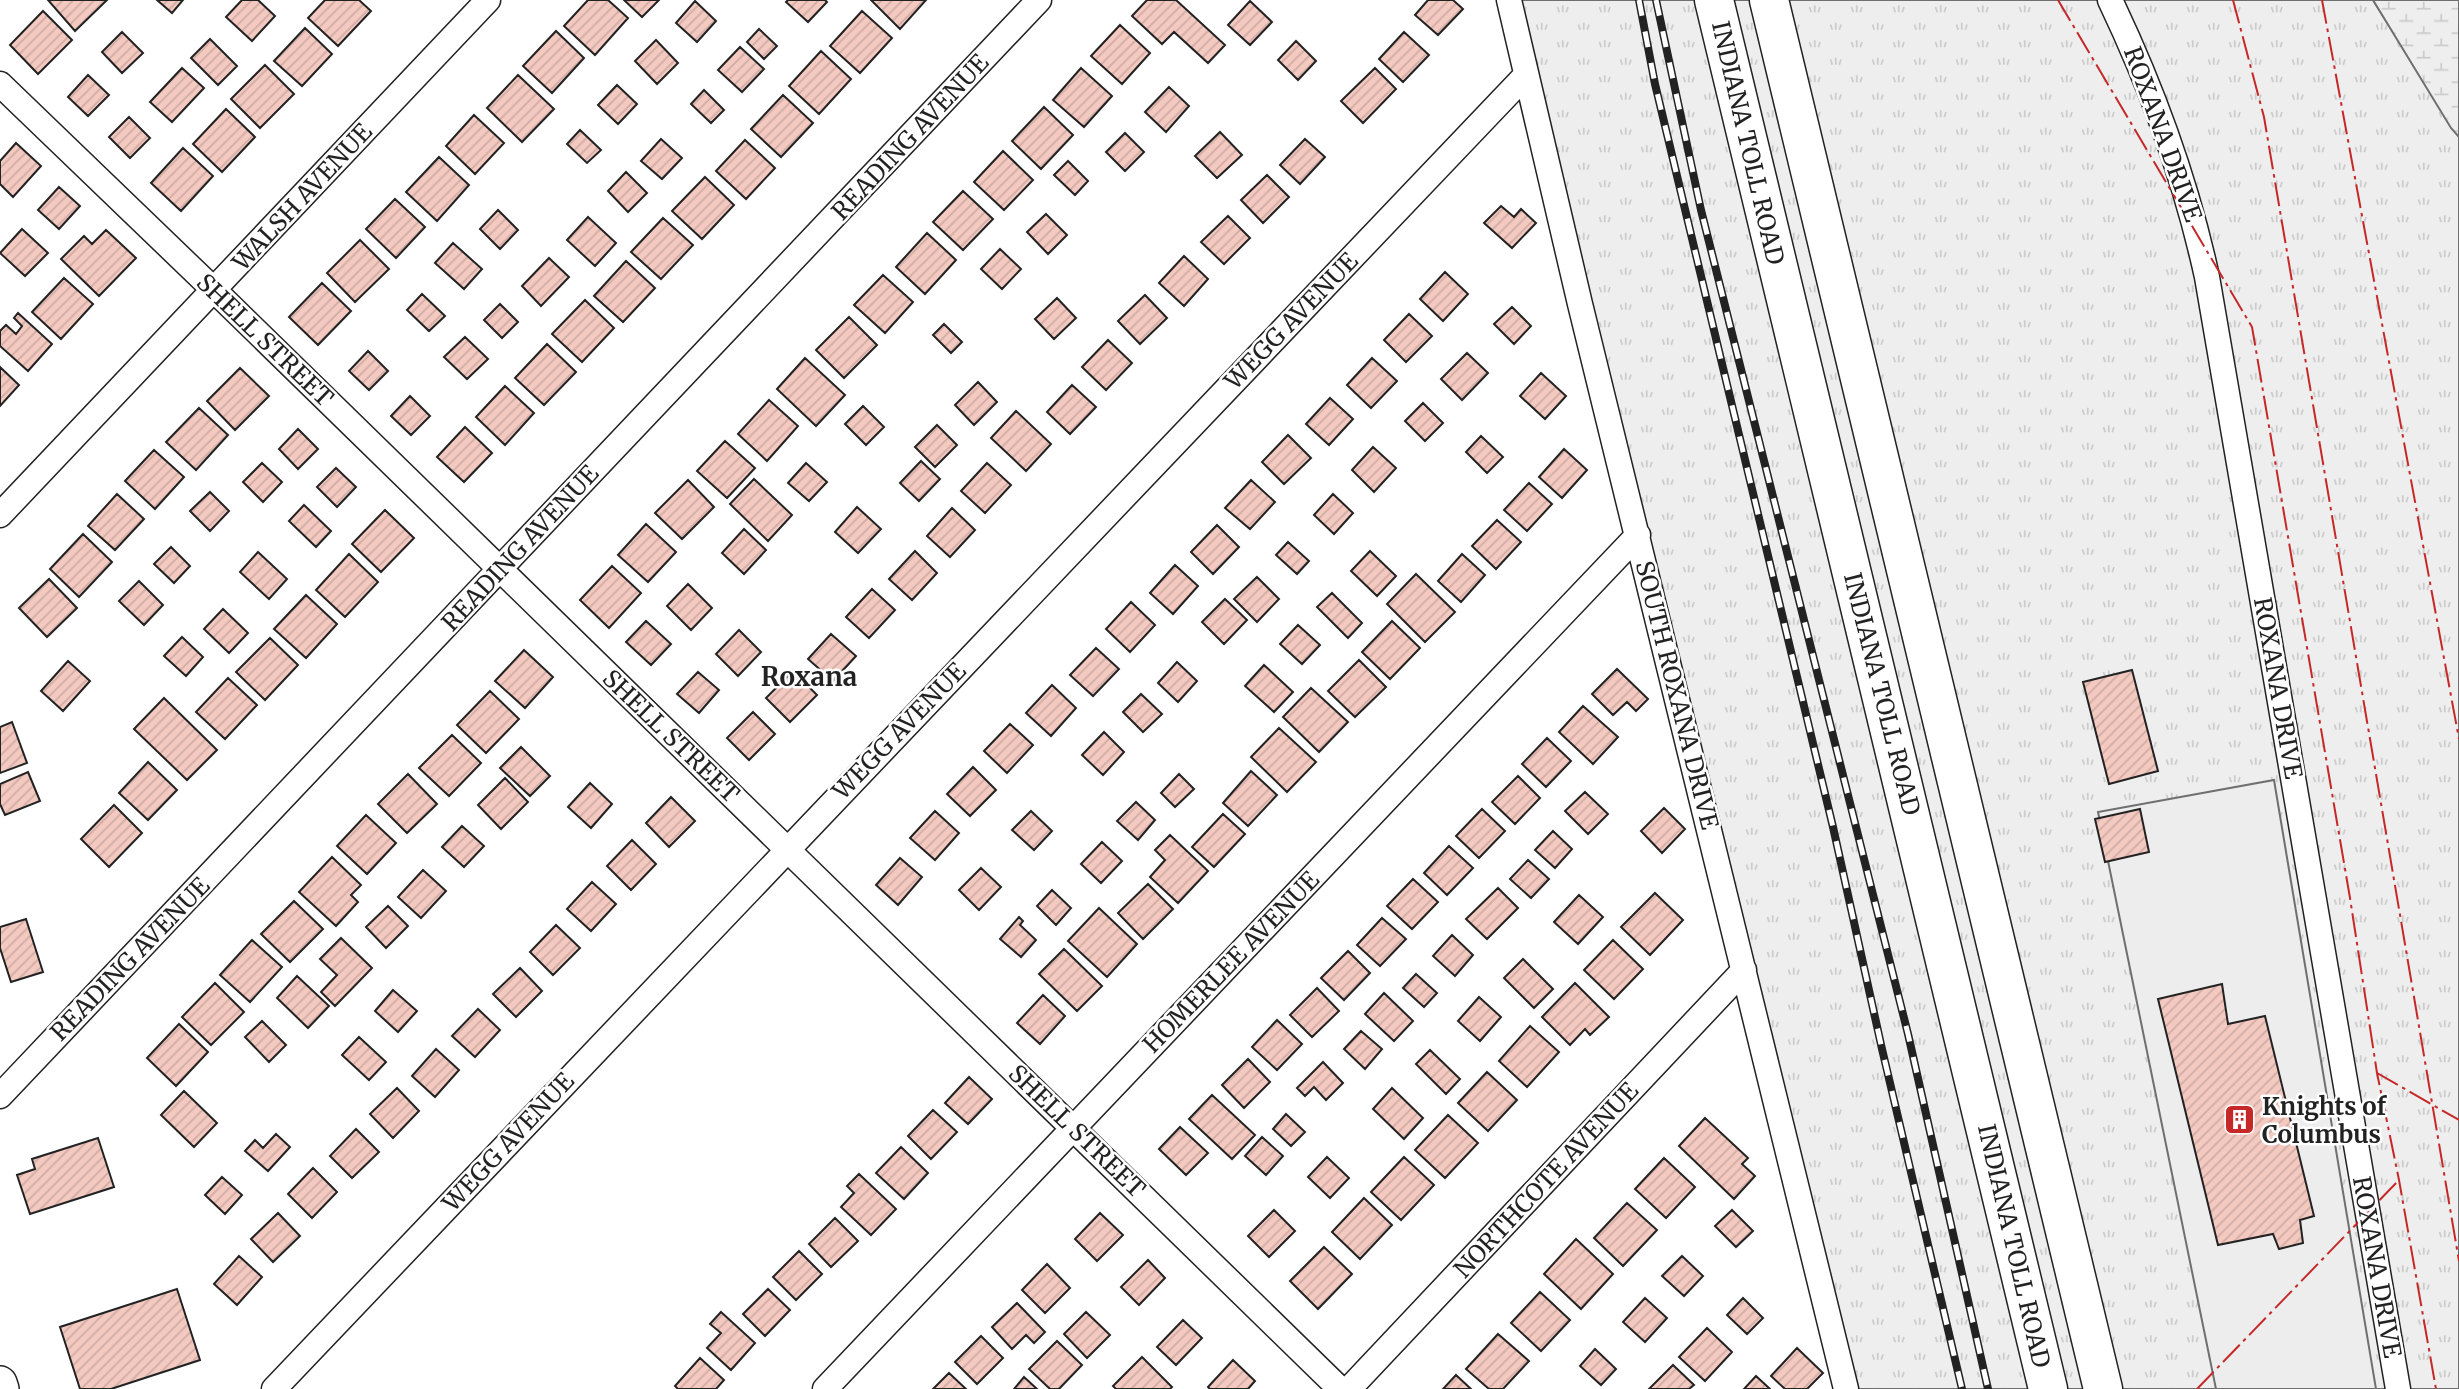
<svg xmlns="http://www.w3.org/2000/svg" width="2459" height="1389" viewBox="0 0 2459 1389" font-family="Merriweather,serif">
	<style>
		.grass { fill: url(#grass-tufts); stroke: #6f6f6f; stroke-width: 2 }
		.wetland { fill: url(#wetland-marsh); stroke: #6f6f6f; stroke-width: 2 }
		.parking { fill: #ededed; stroke: #6f6f6f; stroke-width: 2 }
		.building { fill: url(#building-hatch); stroke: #222; stroke-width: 2 }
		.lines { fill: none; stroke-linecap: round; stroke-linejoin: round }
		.street-casing { stroke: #222; stroke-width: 27 }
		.secondary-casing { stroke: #222; stroke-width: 36 }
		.highway-casing { stroke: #222; stroke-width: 41 }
		.street { stroke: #fff; stroke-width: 24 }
		.secondary { stroke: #fff; stroke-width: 33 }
		.highway { stroke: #fff; stroke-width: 38 }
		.rail-casing { stroke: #222; stroke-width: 8 }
		.rail { stroke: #fff; stroke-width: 5; stroke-dasharray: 16; stroke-linecap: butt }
		.power { stroke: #c62828; stroke-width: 2; stroke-dasharray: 24 5 3.5 5; stroke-linecap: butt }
		.labels { text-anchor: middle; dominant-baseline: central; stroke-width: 5; stroke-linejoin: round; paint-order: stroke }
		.street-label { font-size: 24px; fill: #222; stroke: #fff }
		.poi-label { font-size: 24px; font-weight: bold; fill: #222; stroke: #fff; text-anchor: start }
		.neighbourhood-label { font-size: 26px; font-weight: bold; fill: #222; stroke: #fff }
	</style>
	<defs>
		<pattern id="grass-tufts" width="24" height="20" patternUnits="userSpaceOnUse" patternTransform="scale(1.75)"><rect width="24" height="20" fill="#eee"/><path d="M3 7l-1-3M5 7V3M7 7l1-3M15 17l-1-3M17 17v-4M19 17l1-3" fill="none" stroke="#ccc"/></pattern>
		<pattern id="wetland-marsh" width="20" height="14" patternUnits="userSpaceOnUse" patternTransform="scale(1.75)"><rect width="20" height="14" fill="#eee"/><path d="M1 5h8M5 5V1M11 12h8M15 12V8" fill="none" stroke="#ccc"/></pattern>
		<pattern id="building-hatch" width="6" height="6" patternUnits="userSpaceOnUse" patternTransform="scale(1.75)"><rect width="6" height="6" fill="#f3c9c0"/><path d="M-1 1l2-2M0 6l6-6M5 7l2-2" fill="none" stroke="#d0aca5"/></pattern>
	</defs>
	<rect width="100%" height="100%" fill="#fff"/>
	<!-- grass -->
	<path class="grass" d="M1509,0h864l86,137v1252h-613z"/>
	<!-- wetland -->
	<path class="wetland" d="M2373,0h86v137l-8,-9z"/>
	<!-- parking -->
	<path class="parking" d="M2274,780l102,609h-160l-118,-577z"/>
	<!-- building -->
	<path class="building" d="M48,0h59l-32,31z
		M157,0h26l-11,13z
		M242,0h16l17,16 -23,25 -26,-24z
		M325,0h34l12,11 -33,35 -30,-28z
		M588,0h20l20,18 -33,37 -31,-29z
		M624,0h35l-17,17z
		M788,0h37l2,2 -19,20 -22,-20z
		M871,0h55l-26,29z
		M1147,0h29l49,45 -17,18 -34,-31 -12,12 -30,-28z
		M1428,0h25l10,9 -25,26 -23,-20z
		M695,1l21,20 -19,21 -21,-19z
		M1250,1l22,21 -22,23 -22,-20z
		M43,11l29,29 -34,34 -28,-29z
		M862,11l30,27 -32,35 -30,-27z
		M1120,25l30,28 -28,31 -31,-28z
		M305,28l27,26 -30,32 -28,-25z
		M759,29l18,17 -13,13 -17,-17z
		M556,31l28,27 -32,35 -29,-27z
		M122,32l21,21 -21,20 -20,-21z
		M1404,32l25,23 -26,27 -24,-23z
		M210,39l27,27 -19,19 -27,-27z
		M656,40l22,23 -21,21 -22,-23z
		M1296,41l20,20 -18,19 -20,-20z
		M740,47l24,22 -22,23 -24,-22z
		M821,51l30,28 -32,35 -30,-28z
		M265,65l29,29 -34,34 -29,-29z
		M182,68l22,20 -32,34 -22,-20z
		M1081,68l31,28 -28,31 -31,-27z
		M1375,68l21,21 -33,34 -22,-22z
		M88,75l21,20 -21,21 -20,-19z
		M518,75l36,34 -32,33 -35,-34z
		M617,85l20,19 -19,20 -20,-19z
		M1169,87l20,19 -23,26 -21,-20z
		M704,90l20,20 -13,13 -20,-19z
		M783,95l30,28 -32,34 -30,-28z
		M1044,107l29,28 -32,34 -29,-28z
		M226,109l29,28 -33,35 -29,-28z
		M474,115l30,28 -29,31 -29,-28z
		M129,117l21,21 -20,20 -21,-21z
		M580,130l21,20 -14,13 -20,-19z
		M1220,132l22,23 -25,23 -22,-22z
		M1125,133l19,19 -19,19 -19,-19z
		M661,139l21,19 -20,21 -21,-18z
		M1305,139l20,18 -25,27 -20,-19z
		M745,140l30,28 -29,31 -30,-28z
		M16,143l25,23 -28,31 -13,-13v-23z
		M183,148l30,28 -32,35 -30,-28z
		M1003,151l30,29 -29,30 -30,-28z
		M439,157l30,28 -32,36 -31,-29z
		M1068,161l20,20 -13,14 -21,-20z
		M626,172l21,21 -19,19 -20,-21z
		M1267,175l22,22 -26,26 -22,-23z
		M705,177l29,28 -32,34 -30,-28z
		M59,187l21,19 -21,23 -21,-19z
		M963,191l30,28 -30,31 -30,-28z
		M395,199l30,28 -29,31 -30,-29z
		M1501,206l13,11 7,-8 15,14 -24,25 -28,-25z
		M498,210l20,20 -18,19 -20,-20z
		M1046,214l21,21 -19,19 -21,-22z
		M1228,216l22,22 -26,26 -23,-22z
		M588,217l28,26 -21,23 -28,-26z
		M663,218l30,27 -32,34 -30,-27z
		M22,229l26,24 -23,23 -25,-23z
		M106,230l30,28 -37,38 -38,-37 23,-23 8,8z
		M927,233l29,27 -31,34 -29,-27z
		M360,240l29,29 -34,33 -28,-29z
		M453,243l29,26 -18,20 -29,-26z
		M1000,249l21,20 -19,20 -21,-20z
		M1184,256l24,23 -24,27 -25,-23z
		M549,258l20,19 -28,29 -19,-20z
		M626,261l29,27 -32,34 -29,-26z
		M1445,272l23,22 -25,27 -23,-22z
		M883,275l30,27 -28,31 -31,-28z
		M64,278l29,26 -32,35 -29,-27z
		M322,283l29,28 -33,34 -29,-28z
		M422,294l23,22 -16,15 -22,-21z
		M1145,295l22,23 -27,26 -22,-23z
		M1057,298l19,20 -22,21 -19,-20z
		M585,300l29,28 -32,34 -30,-28z
		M500,304l18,18 -16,16 -18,-18z
		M1512,307l19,19 -17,18 -20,-20z
		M18,313l34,31 -24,27 -28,-25v-15l6,-6 10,9 6,-8 -8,-8z
		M1409,314l23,22 -26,26 -22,-22z
		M849,317l28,28 -33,33 -28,-28z
		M944,324l18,18 -11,11 -18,-18z
		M465,337l23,22 -21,20 -23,-22z
		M1108,340l24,23 -26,27 -24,-23z
		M547,344l29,28 -32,33 -29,-27z
		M368,351l20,20 -19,19 -20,-19z
		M1467,353l21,20 -26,27 -21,-21z
		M805,358l40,37 -29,31 -39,-37z
		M1372,358l25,23 -26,27 -24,-23z
		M0,367l19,18 -19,21z
		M240,368l29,28 -34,34 -28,-29z
		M1541,373l25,23 -21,23 -25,-23z
		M978,382l19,20 -23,23 -19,-20z
		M1072,385l24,22 -26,27 -23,-22z
		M505,386l29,27 -29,32 -29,-28z
		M410,396l20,20 -19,19 -20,-19z
		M1330,398l23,21 -24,26 -23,-21z
		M769,400l29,26 -31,35 -29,-27z
		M1423,403l20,20 -18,18 -20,-20z
		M863,406l21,21 -18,18 -21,-21z
		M199,408l29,27 -32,35 -30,-28z
		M1016,411l35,33 -25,27 -35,-33z
		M937,425l20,20 -22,22 -20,-20z
		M465,427l27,26 -28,29 -27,-25z
		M298,429l20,20 -20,20 -19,-20z
		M1288,435l23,23 -27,26 -22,-22z
		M1481,436l22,21 -16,16 -21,-21z
		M725,441l30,27 -28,30 -30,-27z
		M1373,447l23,21 -22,24 -22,-22z
		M1564,449l23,21 -25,28 -23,-21z
		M154,450l30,27 -29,32 -30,-28z
		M921,461l19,18 -21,22 -19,-18z
		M262,463l20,19 -19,20 -20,-20z
		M806,463l21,19 -18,19 -21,-18z
		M987,463l24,22 -26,28 -24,-22z
		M336,468l20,19 -19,20 -20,-20z
		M754,479l38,36 -24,26 -38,-37z
		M688,480l26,27 -32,32 -27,-26z
		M1251,480l24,22 -25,27 -25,-21z
		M1529,483l23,21 -25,27 -23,-21z
		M210,492l19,19 -19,20 -20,-20z
		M117,494l27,25 -29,31 -27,-24z
		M1333,494l20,19 -19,21 -20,-19z
		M304,505l27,26 -15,16 -27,-26z
		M857,507l24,22 -23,24 -23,-21z
		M952,508l23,22 -25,27 -23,-21z
		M385,510l29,28 -33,34 -29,-28z
		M1497,520l24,22 -25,27 -24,-23z
		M646,524l30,28 -28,30 -30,-27z
		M1217,525l22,22 -26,27 -22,-22z
		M744,529l22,21 -22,24 -22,-21z
		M83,534l29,28 -33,35 -29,-28z
		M1288,542l21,19 -12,13 -21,-19z
		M171,547l19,19 -16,17 -20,-19z
		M915,551l22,22 -25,27 -23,-21z
		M1370,551l26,25 -19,20 -26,-25z
		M258,552l29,27 -18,20 -29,-27z
		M349,554l29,28 -33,35 -29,-27z
		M1462,554l23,21 -24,27 -23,-21z
		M1175,565l23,21 -25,28 -23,-21z
		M612,566l29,27 -32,35 -29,-28z
		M1416,574l39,38 -30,30 -38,-38z
		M1257,577l22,22 -22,23 -23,-23z
		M49,579l28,29 -30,29 -28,-29z
		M139,581l24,24 -19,20 -25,-24z
		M688,584l24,24 -21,22 -24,-24z
		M872,589l23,21 -26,28 -23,-21z
		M1332,593l30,30 -14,15 -31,-31z
		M306,595l31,29 -31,34 -32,-29z
		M1225,599l22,21 -23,24 -22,-22z
		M1131,602l24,23 -25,27 -24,-23z
		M223,609l25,24 -19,20 -25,-24z
		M646,621l25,23 -20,21 -25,-23z
		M1392,621l28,27 -30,31 -28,-27z
		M1298,625l22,20 -18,19 -22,-20z
		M739,630l22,22 -23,24 -22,-22z
		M831,634l25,22 -23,25 -25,-22z
		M182,637l21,20 -17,19 -22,-20z
		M270,638l28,27 -33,35 -29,-28z
		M1096,648l23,21 -26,27 -23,-21z
		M524,650l29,27 -28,31 -30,-27z
		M1359,660l27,27 -31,30 -27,-26z
		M68,661l22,20 -27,30 -22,-20z
		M1177,662l20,19 -19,21 -20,-19z
		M1264,665l29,27 -19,20 -29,-26z
		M1617,669l31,30 -12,12 -9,-9 -14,13 -21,-21z
		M2132,670l26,101 -49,13 -26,-102z
		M793,671l24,24 -27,27 -24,-24z
		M698,672l21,18 -20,23 -22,-19z
		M228,678l29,27 -32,34 -29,-27z
		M1052,685l24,23 -25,28 -25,-23z
		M1311,688l37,34 -29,30 -36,-35z
		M490,691l29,28 -33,34 -29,-28z
		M1141,694l21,20 -19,18 -20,-20z
		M164,698l53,52 -30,30 -53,-51z
		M1583,706l35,31 -25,27 -34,-32z
		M753,712l22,22 -26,26 -22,-22z
		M12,722l15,41 -27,10v-46z
		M1010,724l23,21 -26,28 -23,-22z
		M1279,728l37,34 -29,30 -36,-35z
		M1104,732l20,20 -21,23 -21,-20z
		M452,735l29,28 -32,33 -30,-28z
		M1547,738l24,23 -25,26 -24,-23z
		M521,747l29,29 -20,20 -30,-28z
		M148,762l29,28 -29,30 -29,-27z
		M973,767l23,23 -26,26 -23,-22z
		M1251,771l26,24 -29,31 -25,-23z
		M28,772l12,29 -35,14 -5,-11v-20z
		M408,774l29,30 -30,29 -29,-29z
		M1179,774l15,15 -19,18 -14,-14z
		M1518,776l22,22 -25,26 -23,-22z
		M505,778l23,24 -27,27 -23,-24z
		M590,783l22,21 -21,24 -23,-21z
		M1585,792l23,22 -20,20 -23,-23z
		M671,797l24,24 -26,26 -23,-24z
		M1136,802l19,18 -17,20 -21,-19z
		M114,805l28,28 -33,34 -28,-28z
		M1664,808l21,21 -23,24 -21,-22z
		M1482,809l23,22 -26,27 -23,-22z
		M2140,809l9,43 -44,10 -10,-43z
		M935,811l24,22 -24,27 -25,-22z
		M1031,811l21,20 -18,19 -22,-20z
		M1223,814l22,20 -31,33 -22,-20z
		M366,815l30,28 -29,31 -30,-28z
		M462,826l22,20 -20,21 -22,-20z
		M1553,831l19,18 -17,19 -20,-18z
		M1170,835l38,36 -30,32 -28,-26 15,-17 -10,-10z
		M632,840l24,24 -25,26 -24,-24z
		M1102,842l20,19 -21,22 -20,-19z
		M1449,846l24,22 -26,27 -23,-22z
		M332,857l29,28 -10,10 7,7 -22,24 -37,-34z
		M900,858l22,19 -24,28 -22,-20z
		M1528,860l21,19 -18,19 -21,-19z
		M981,868l20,19 -22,23 -20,-20z
		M423,870l23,21 -25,27 -23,-21z
		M1413,879l25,23 -26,27 -25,-23z
		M592,882l24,22 -25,27 -24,-22z
		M1148,884l25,25 -30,30 -25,-26z
		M1498,888l20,20 -31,31 -21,-20z
		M1052,890l19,18 -15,17 -19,-19z
		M1655,893l28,27 -33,35 -29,-28z
		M1579,895l24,22 -25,27 -24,-22z
		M294,901l29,28 -33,33 -29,-28z
		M388,906l20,20 -22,22 -20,-21z
		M1099,908l38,36 -30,33 -39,-36z
		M1019,917l4,4 -3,4 16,15 -15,17 -21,-18z
		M1382,918l24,21 -26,27 -23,-21z
		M26,919l17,53 -32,10 -11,-34v-21z
		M556,925l24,23 -27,27 -23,-23z
		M1452,935l21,20 -18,21 -22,-20z
		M341,938l31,30 -37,38 -14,-14 16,-17 -17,-16z
		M252,940l30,27 -32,35 -30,-27z
		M1613,940l30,29 -29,30 -30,-29z
		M1064,949l38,37 -25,25 -38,-37z
		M1348,951l22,22 -26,27 -23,-22z
		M1523,959l30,30 -19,19 -30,-30z
		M520,968l22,23 -26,26 -23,-23z
		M1416,974l21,19 -13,14 -21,-19z
		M297,976l32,30 -21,22 -31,-30z
		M215,983l29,29 -33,33 -29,-28z
		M1575,983l34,34 -19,18 -5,-6 -15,16 -28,-28z
		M2222,984l6,40 37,-8 49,200 -14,4 3,23 -24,6 -6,-15 -55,11 -60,-246z
		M1317,988l22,23 -27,26 -22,-22z
		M393,990l24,21 -19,21 -23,-21z
		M1384,993l29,28 -19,20 -29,-27z
		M1043,995l22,21 -25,28 -23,-21z
		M1479,997l22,20 -21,24 -22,-20z
		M478,1009l22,21 -25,27 -23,-21z
		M1277,1020l25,24 -25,26 -25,-23z
		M262,1021l24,24 -17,17 -24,-25z
		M179,1024l29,28 -32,34 -29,-28z
		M1530,1026l29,26 -32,35 -28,-26z
		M1361,1031l21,18 -17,20 -21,-20z
		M359,1037l27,25 -17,18 -27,-25z
		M436,1049l23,21 -24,27 -23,-21z
		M1430,1050l30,29 -14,15 -30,-30z
		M1248,1059l22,23 -26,26 -22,-23z
		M1323,1062l20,21 -17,17 -12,-13 -9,9 -8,-8z
		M1487,1072l30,28 -29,31 -30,-28z
		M969,1077l23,22 -24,25 -23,-21z
		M397,1088l22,23 -26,27 -23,-24z
		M1392,1088l31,30 -19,21 -31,-30z
		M184,1091l33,32 -23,24 -33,-32z
		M1212,1095l43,40 -23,24 -43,-40z
		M933,1110l24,22 -26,27 -23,-23z
		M1286,1114l19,18 -14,14 -18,-17z
		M1448,1115l30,28 -33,35 -30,-28z
		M1705,1118l43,40 -6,6 13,12 -21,23 -55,-53z
		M1180,1127l28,26 -22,22 -27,-26z
		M356,1129l23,23 -27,26 -22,-22z
		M276,1134l14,13 -22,24 -23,-20 10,-11 8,8z
		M1262,1137l21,19 -17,19 -21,-19z
		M98,1138l16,49 -84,27 -13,-39 18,-6 -3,-10z
		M901,1147l27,26 -24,26 -28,-26z
		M1327,1157l22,21 -19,20 -22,-21z
		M1404,1157l30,28 -33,35 -30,-28z
		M1664,1158l31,29 -29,31 -31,-29z
		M313,1168l24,24 -25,26 -24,-24z
		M859,1174l37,35 -25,26 -30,-28 13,-14 -7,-7z
		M222,1177l20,18 -17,19 -20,-19z
		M1364,1198l28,27 -32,34 -28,-27z
		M1627,1203l30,27 -34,36 -29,-28z
		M1274,1210l21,21 -26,26 -21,-21z
		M1732,1210l21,21 -17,16 -21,-21z
		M278,1213l22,23 -27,26 -22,-23z
		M1100,1213l23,22 -26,26 -22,-22z
		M835,1218l23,23 -27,26 -22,-23z
		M1576,1239l37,35 -32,35 -37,-35z
		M1324,1247l28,27 -34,35 -28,-28z
		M799,1251l23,23 -26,26 -23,-23z
		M239,1256l23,21 -25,28 -23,-21z
		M1682,1256l21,20 -19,20 -22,-20z
		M1148,1260l17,18 -26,27 -18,-18z
		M1047,1264l23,24 -25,25 -23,-23z
		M177,1289l23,71 -89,29h-31l-20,-62z
		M768,1289l22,21 -25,26 -22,-22z
		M1540,1292l30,28 -29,31 -30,-28z
		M1645,1298l22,20 -22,24 -22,-20z
		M1743,1298l20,20 -16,16 -20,-19z
		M1017,1303l28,29 -11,11 -8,-8 -14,14 -20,-22z
		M721,1312l34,31 -24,27 -24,-22 14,-15 -11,-9z
		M1086,1312l24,23 -23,23 -23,-24z
		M1183,1320l19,18 -26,27 -19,-18z
		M1707,1328l25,24 -27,29 -26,-24z
		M1498,1334l31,27 -26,28h-14l-23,-20z
		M981,1336l22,22 -26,26 -22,-22z
		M1057,1341l25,24 -23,24h-9l-21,-20z
		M1797,1348l26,25 -16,16h-22l-14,-13z
		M1595,1349l21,20 -15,16 -21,-19z
		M1142,1357l30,30 -2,2h-54l-3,-3z
		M700,1358l24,22 -8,9h-38l-3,-3z
		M1233,1360l22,21 -7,8h-38l-2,-2z
		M1673,1365l21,20 -5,4h-40z
		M949,1373l17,16h-33z
		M1456,1375l15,14h-28z
		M1756,1376l14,13h-26z
		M1024,1377l13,12h-23z"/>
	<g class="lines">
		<defs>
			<path id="street" d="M1509,0l71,304 266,1085
				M2110,0c43,90 76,180 97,277l191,1112
				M0,84l214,206 1126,1099
				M0,515l488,-515
				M0,1096l1039,-1096
				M274,1389l1252,-1314
				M825,1389l813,-854
				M1349,1389l395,-419"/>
			<path id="secondary" d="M0,1383l2,6"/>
			<path id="highway" d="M1714,0l334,1389
				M1769,0l334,1389"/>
		</defs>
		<!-- street casing -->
		<use href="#street" class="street-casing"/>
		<!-- secondary casing -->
		<use href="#secondary" class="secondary-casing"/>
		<!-- highway casing -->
		<use href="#highway" class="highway-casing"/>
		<!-- street -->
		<use href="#street" class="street"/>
		<!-- secondary -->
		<use href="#secondary" class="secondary"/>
		<!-- highway -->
		<use href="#highway" class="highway"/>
		<defs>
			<path id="rail" d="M1639,0l16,84 178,743 49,222 80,340
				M1656,0l45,210 207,824 80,355"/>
		</defs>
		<!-- rail casing -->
		<use href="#rail" class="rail-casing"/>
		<!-- rail -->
		<use href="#rail" class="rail"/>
		<!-- power -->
		<path class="power" d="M2058,0l194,327 98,571 27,175 22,107 37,209
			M2233,0l31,117 195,1144
			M2322,0l137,739
			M2377,1073l82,47
			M2197,1389l202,-209"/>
	</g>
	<!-- icons -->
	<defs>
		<symbol id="building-square" viewBox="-11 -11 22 22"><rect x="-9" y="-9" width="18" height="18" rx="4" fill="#c62828" stroke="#fff"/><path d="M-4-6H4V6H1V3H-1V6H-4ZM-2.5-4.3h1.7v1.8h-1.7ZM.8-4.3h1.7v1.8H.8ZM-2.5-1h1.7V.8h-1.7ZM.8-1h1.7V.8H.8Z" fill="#fff"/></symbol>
	</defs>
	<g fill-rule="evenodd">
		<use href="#building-square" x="2222" y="1102" width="35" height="35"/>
	</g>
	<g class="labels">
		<!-- street labels -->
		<g class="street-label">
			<text transform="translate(2163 134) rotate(70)">ROXANA DRIVE</text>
			<text transform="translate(910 137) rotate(-47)">READING AVENUE</text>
			<text transform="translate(1748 143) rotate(77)">INDIANA TOLL ROAD</text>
			<text transform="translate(302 197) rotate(-47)">WALSH AVENUE</text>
			<text transform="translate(1291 321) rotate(-46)">WEGG AVENUE</text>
			<text transform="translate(265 340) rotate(44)">SHELL STREET</text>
			<text transform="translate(520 548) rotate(-47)">READING AVENUE</text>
			<text transform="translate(2278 688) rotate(80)">ROXANA DRIVE</text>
			<text transform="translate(1882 694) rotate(76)">INDIANA TOLL ROAD</text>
			<text transform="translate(1677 695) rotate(76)">SOUTH ROXANA DRIVE</text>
			<text transform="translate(899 731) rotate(-46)">WEGG AVENUE</text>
			<text transform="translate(671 736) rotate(44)">SHELL STREET</text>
			<text transform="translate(130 959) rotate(-46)">READING AVENUE</text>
			<text transform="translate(1231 962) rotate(-46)">HOMERLEE AVENUE</text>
			<text transform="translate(1077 1131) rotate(44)">SHELL STREET</text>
			<text transform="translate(508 1142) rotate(-47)">WEGG AVENUE</text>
			<text transform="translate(1546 1180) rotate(-47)">NORTHCOTE AVENUE</text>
			<text transform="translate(2014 1246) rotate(77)">INDIANA TOLL ROAD</text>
			<text transform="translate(2377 1267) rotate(80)">ROXANA DRIVE</text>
		</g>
		<!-- poi labels -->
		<g class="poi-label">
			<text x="2262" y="1106">Knights of<tspan x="2262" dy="28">Columbus</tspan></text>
		</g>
		<!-- neighbourhood labels -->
		<g class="neighbourhood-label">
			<text x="809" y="676">Roxana</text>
		</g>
	</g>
</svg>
